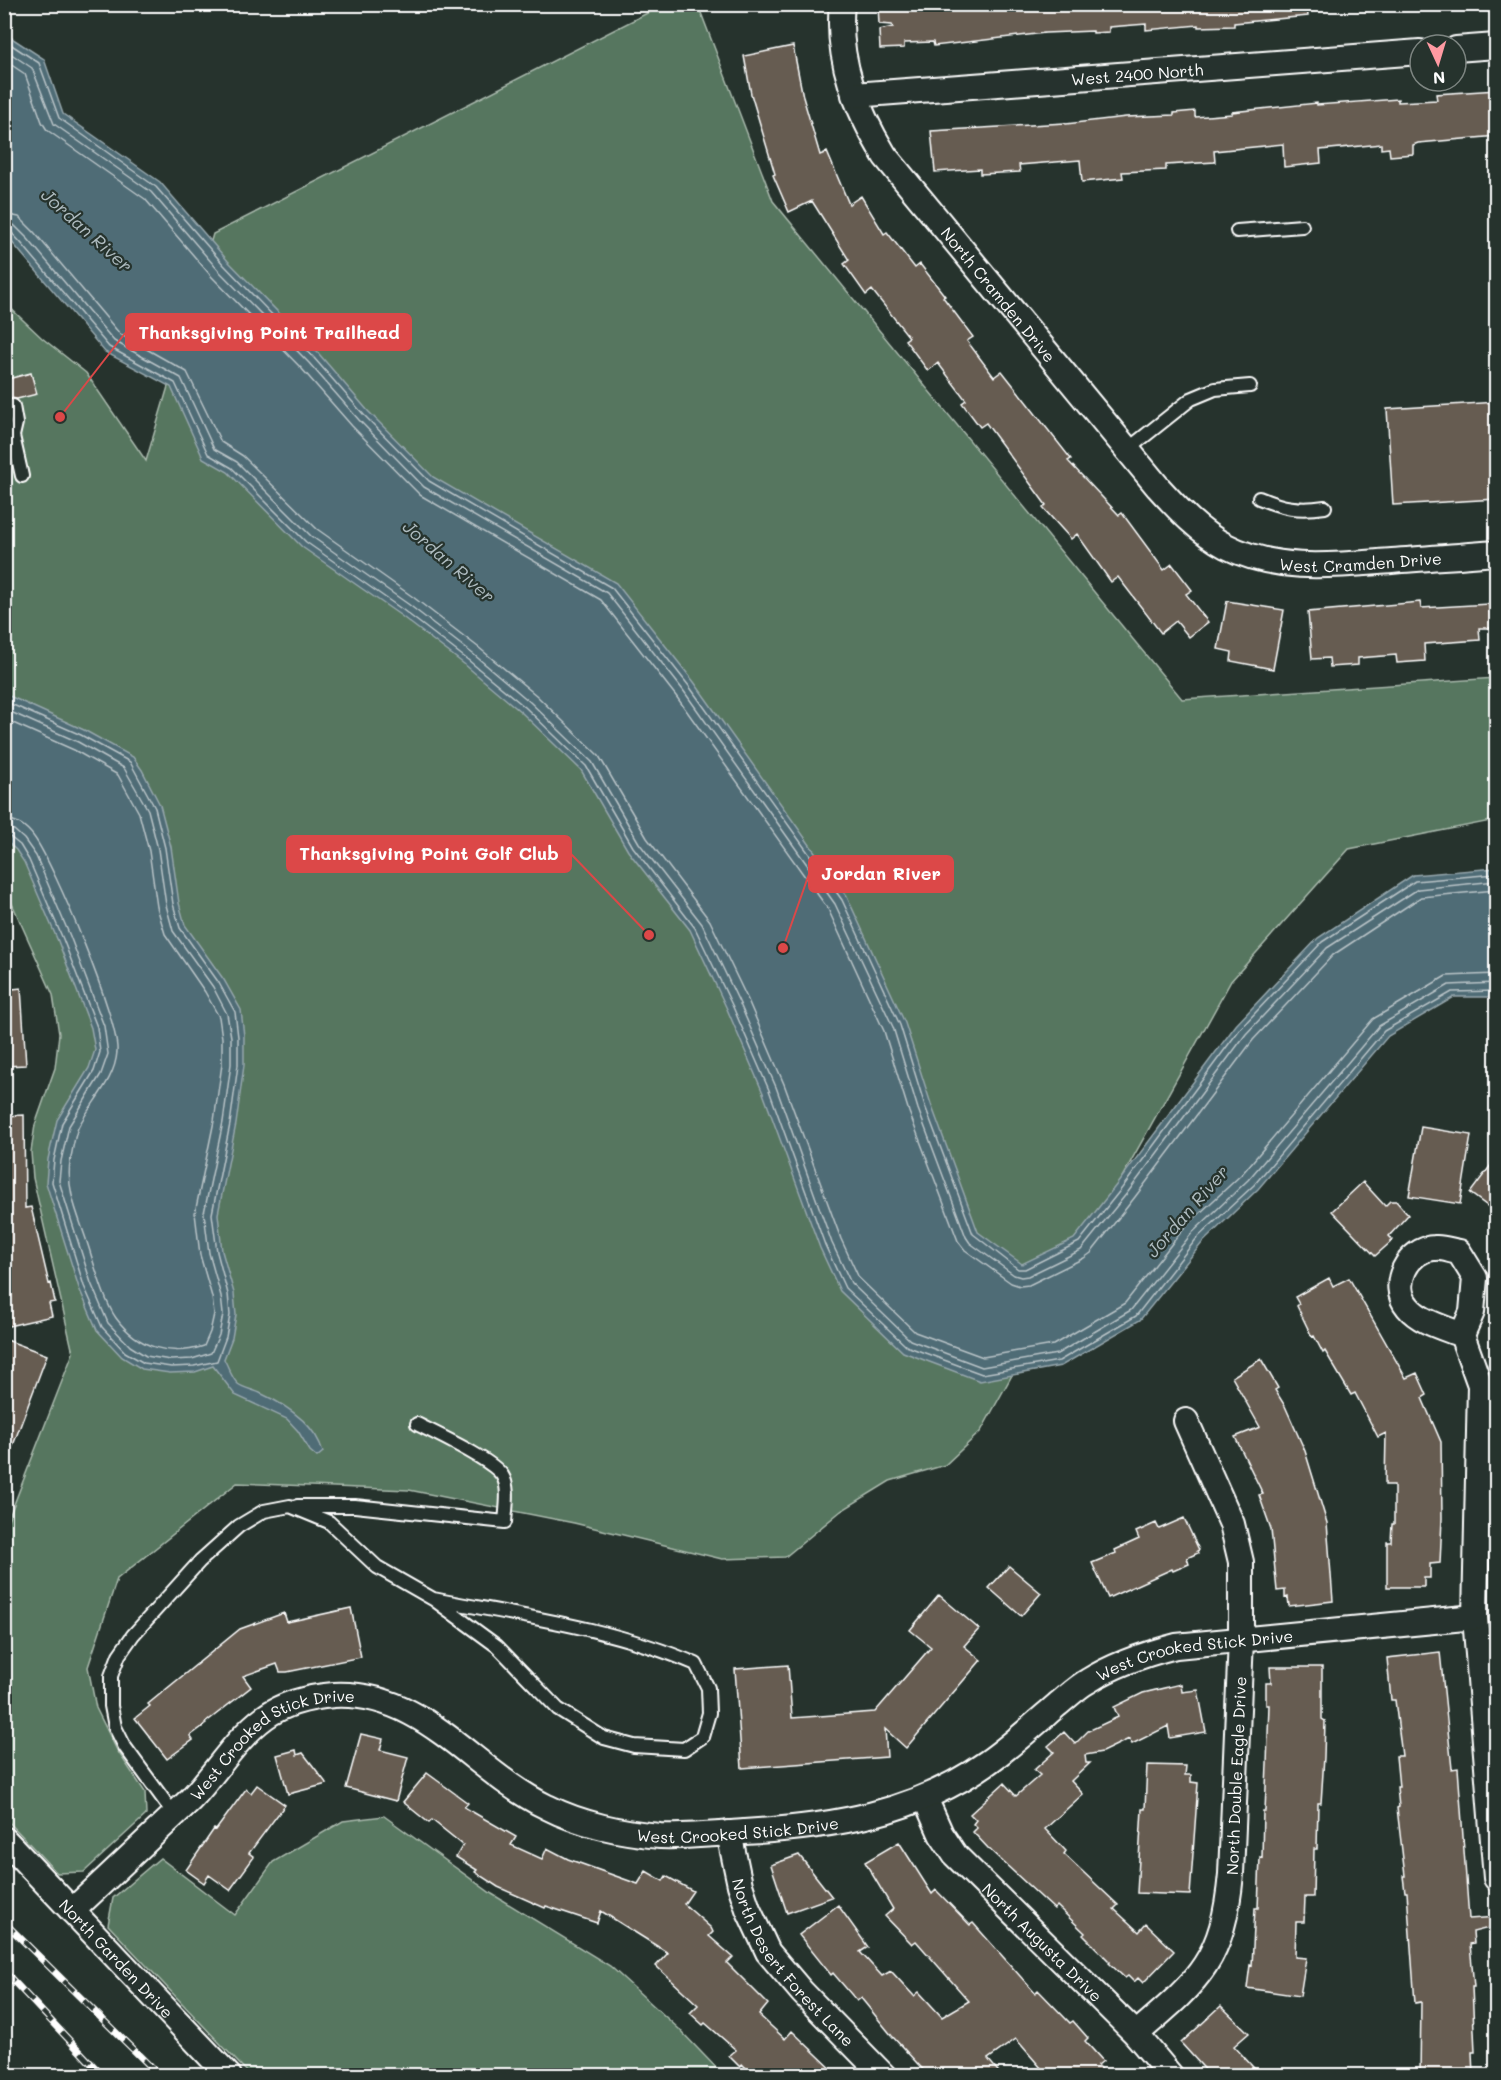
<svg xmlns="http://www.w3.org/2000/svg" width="1501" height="2080" viewBox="0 0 1501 2080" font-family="Mali,sans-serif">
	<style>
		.green { fill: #56765e; stroke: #aabaae; stroke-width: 1.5 }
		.water { fill: #506c76; stroke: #96a7ad; stroke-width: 1.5 }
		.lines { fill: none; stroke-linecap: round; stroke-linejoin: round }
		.shore { stroke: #b9c4c8; stroke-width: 1.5 }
		.building { fill: #665c51; stroke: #fff; stroke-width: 1.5 }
		.service-casing { stroke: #fff; stroke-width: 16 }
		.minor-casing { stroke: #fff; stroke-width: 28 }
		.service { stroke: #26332d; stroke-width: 12 }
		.minor { stroke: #26332d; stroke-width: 24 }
		.rail-casing { stroke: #fff; stroke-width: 7 }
		.rail { stroke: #26332d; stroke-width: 4.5; stroke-dasharray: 14; stroke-linecap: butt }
		.labels { text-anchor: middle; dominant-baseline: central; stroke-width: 4.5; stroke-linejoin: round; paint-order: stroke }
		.street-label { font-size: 16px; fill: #fff; stroke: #26332d }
		.water-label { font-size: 18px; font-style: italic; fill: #b0bdc1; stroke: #26332d }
		.leader { fill: none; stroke: #dc4848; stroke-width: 2 }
		.callout-dot { fill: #dc4848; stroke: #26332d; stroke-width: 2 }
		.callout { fill: #dc4848; stroke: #dc4848; stroke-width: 2 }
		.callout-label { font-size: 18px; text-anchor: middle; font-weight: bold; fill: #fff }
	</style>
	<rect width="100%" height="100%" fill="#26332d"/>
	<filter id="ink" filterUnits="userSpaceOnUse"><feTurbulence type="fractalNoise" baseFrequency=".0167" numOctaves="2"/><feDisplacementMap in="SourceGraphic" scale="12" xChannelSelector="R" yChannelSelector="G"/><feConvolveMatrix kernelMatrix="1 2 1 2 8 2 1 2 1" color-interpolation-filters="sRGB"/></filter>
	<g filter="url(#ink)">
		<!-- green -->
		<path class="green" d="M663,5h35l75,196 409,498 314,-21v142l-147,29 -118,132 -250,450 -36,34 -55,16 -49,30 -56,46 -63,2 -148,-36 -165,-33 -172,-7 -120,96 -29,88 8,41 21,42 28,42 1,23 -62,57 -27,1 -52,-55 -1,-288 69,-177 -40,-175 -2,-26 4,-27 20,-57 4,-34 -6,-39 -48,-107v-585l37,35 44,35 60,88 67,-227z
			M384,1816l108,78 118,72 69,63 44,46h-473l-142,-150 5,-27 47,-40 75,57 38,-53 70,-41z"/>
		<!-- water -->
		<path class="water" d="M4,33l40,26 19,55 97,68 68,79 91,93 49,57 65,66 183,106 78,99 153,215 58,126 26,81 47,128 44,32 52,-25 43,-55 119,-159 82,-87 95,-63 83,-7v129h-42l-66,39 -130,153 -56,54 -62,77 -79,46 -81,15 -77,-29 -63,-61 -20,-43 -57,-155 -36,-84 -37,-79 -62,-79 -47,-81 -60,-58 -57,-48 -64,-49 -98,-68 -74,-75 -25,-14 -32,-71 -66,-35 -100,-118z
			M5,694l79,36 49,27 9,13 18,35 11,42 8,56 6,22 39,55 17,30 3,26v29l-8,59 -18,90 4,37 12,42 2,22 -4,23 -8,21c4,7 8,20 14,25 5,4 16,6 22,9 26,12 55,30 63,59l-6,5 -7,-6 -12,-20 -11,-12 -52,-24 -22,-29 -18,6 -25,1 -28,-4 -20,-12 -25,-27 -18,-42 -33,-105 2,-24 9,-39 32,-52 6,-18 -4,-22 -33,-87 -34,-79 -8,-12 -11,-10z"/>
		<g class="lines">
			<!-- shore -->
			<path class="shore" d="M4,40l35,23 20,55 97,69 68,78 90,93 50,57 65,66 183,107 77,98 153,214 58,125 25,81 48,128 45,35h7l54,-27 43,-54 118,-159 82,-87 93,-61 81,-7
				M4,49l28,19 22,56 97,68 68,79 90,92 50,57 65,67 183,106 76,97 152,214 58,123 25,82 48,128 4,6 44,32 7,2 7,-1 53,-26 47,-58 118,-158 81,-86 91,-59 78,-8
				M4,60l21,14 17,48 5,8 98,69 67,78 90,92 50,57 68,69 181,105 75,96 152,213 56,122 25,81 49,129 7,9 46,33 9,3 9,-1 55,-27 7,-5 44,-56 118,-157 80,-85 88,-58 75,-7
				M4,214l15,3 15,15 86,102 67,38 34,70 22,14 74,73 96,68 65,50 58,48 63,61 48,82 63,83 38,79 36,84 57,155 18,39 56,54 68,25 70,-12 72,-42 60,-76 57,-53 131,-155 73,-43 50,-2
				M4,223l10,2 14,14 86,102 67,37 33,71 23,13 74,74 97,68 65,50 57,48 62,60 47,81 63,81 38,80 36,83 56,156 19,40 59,57 72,27 75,-13 74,-44 61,-77 56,-53 131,-154 70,-41 47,-2
				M4,231l7,1 11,12 87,103 66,36 33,71 24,14 74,74 97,68 65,50 57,47 61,59 47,81 62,81 38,79 36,83 56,155 20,43 61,58 76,28 77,-13 77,-45 61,-78 57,-53 130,-154 68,-39 44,-1
				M4,701l77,34 49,27 25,46 10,40 8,56 7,24 39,55 16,29 3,25v28l-8,59 -18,90 5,38 11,42 2,21 -4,22 -9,24 -23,5 -23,1 -27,-4 -19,-11 -23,-25 -18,-41 -32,-104 2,-22 8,-37 32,-52 6,-19 -3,-25 -34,-88 -34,-79 -9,-15 -10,-8 -6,-1
				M4,709l74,33 46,26 24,42 10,39 8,56 7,26 40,56 14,27 4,23v27l-8,58 -19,91 5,40 12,43 2,18 -4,21 -8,18 -19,6 -21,1 -25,-4 -16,-10 -22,-23 -17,-40 -32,-102 2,-20 8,-35 32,-52 7,-20 -4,-28 -34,-90 -34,-80 -12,-17 -10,-9 -10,-2
				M4,719l70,31 44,25 21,38 10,38 8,56 8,27 40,58 14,25 3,21v26l-8,57 -19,92 5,42 12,42 2,17 -4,18 -6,14c-34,11 -66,2 -88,-28 -12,-17 -22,-55 -29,-76 -8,-25 -21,-52 -17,-79 2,-10 4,-25 8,-35 12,-25 37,-47 39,-76 3,-30 -63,-188 -83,-215 -7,-10 -17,-17 -30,-18"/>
		</g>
		<!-- building -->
		<path class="building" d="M878,4h429l1,12 -74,7v3l-36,1v-2l-52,5v-6l-37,3v5l-16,1v-2l-48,2 -111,13 -1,-4 -29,1v5l-24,1 -1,-19 14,-3 -1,-2 -13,-1z
			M793,46l10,51 17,58 7,-3 22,52 12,-8 23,38 3,-2 28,36 5,-4 25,32 -2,1 30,40 -6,4 27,36 8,-6 69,88 -3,2 51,54 3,-2 42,57 8,-6 20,26 -6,4 22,28 -19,15 -13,-16 -15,12 -43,-56 -7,5 -34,-48 -6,5 -28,-31 3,-3 -60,-82 -6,4 -18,-24 4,-3 -28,-37 -10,8 -23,-31 4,-3 -37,-47 -6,5 -22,-31 5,-4 -37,-59 -23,11 -16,-37 2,-1 -24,-80 -7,-38z
			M1497,90v46l-79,7 -5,2v9l-23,2 -1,-8 -8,1v-5l-61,6 1,13 -37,4 -1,-23 -69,7 1,11 -49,3v5l-44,2 1,6 -41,4 -2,-22 -61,5 1,7 -40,2v-5l-45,3 -4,-41 134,-8 1,1 60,-7 48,-2v-2l21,-2v6l37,-3v-2l85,-9v2l81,-6v3l39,-2 -1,-6z
			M31,373l6,21 -20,5 -6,-1 -7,4v-22z
			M1497,402v97l-104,6 -6,-96z
			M1227,601l57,9 -11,59 -42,-8 1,-9 -14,-3z
			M1420,602l1,6 68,-4 2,24h-12l1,12 -56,4 1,17 -28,2 -1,-8 -38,3v7l-28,2 -1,-9 -17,1 -4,-47z
			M21,988l5,77 -22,1v-76z
			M24,1115l1,93 6,-1 18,77 2,-1 4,19 -6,1 3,13 -48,11v-211z
			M1421,1127l50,8 -11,69 -51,-8z
			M1497,1157v43l-7,8 -20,-15z
			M1363,1182l22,24 5,-5h6l12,14 -19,21 4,4 -18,16 -43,-45z
			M1329,1278l4,8 16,-8 57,100 11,-5 10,22 -5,3 19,44 1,76 -2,45 -10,1v14h-6v9h-37v-45h4l1,-18h2v-39h-9l1,-52 -8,4 -23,-44 -4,2 -26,-44 -2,2 -9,-17 -2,1 -15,-31 2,-2 -4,-7z
			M4,1339l43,16 -41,109h-2z
			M1261,1359l17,29 -3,2 10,16 20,45 22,72 6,78 -44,5 -1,-9 -3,1v-8l-8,1 -6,-62 -12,-34 4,-1 -28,-57 25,-10 -28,-50z
			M1184,1518l15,32 -2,1 1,2 -11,5 2,6 -16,7 -1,-2 -64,29 -16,-35 24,-10 -1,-3 24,-11 -3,-7 20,-9 3,6z
			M1009,1566l32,27 -20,23 -32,-28z
			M939,1595l40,34 -15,17 17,14 -75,88 -21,-19 2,28 -145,11 -7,-99 53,-4 4,53 83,-6 56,-65 -21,-17z
			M351,1608l10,49 -74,15h-7l-3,-8 -34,12 8,11 -46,36 1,1 -16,12 3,4 -26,19 -32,-41 15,-12 -2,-2 92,-75 44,-16 3,9z
			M1440,1652l12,117 6,-1 11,151 28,-2v9l-24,6 1,11 -4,1 4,43h-2l3,65h-3l1,24h-53l1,-74 -6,1 -8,-111h-2l-2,-16h2l-8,-68 2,-1 -2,-20h2l-3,-31h6l-7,-56h-4l-4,-42z
			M1270,1667h52v52l3,2 -1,36 -3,46h-3l-1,46h-3l-1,48h-8l-1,25h-8l-1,35 11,1 -6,38 -53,-8 3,-23 2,1 3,-58h3l2,-51 2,1 1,-47h2l2,-47 2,-59h-3v-22h5z
			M1181,1684l1,8 16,-2 8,42 -36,6 -2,-12 -36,18 -3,-5 -27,13 -17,3 1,8h4l-19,18 12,13 -38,35 21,22 -2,3 54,51 -4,4 25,23 7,-8 28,27 -31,32 -5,-5 -4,4 -6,-6 -3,2 -16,-15 1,-1 -27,-27 2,-2 -28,-27 -3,3 -66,-61 -15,-16 4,-4 -4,-4 3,-4 -6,-6 34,-31 12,13 24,-21 -6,-5 20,-18 -6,-6 16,-14 11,12 13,-13 30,-14 -4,-10 29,-14z
			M361,1734l22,5 -3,11 28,7 -12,44 -50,-13z
			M296,1750l1,5 6,-2 24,31 -39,10 -11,-39z
			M1147,1765l39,1 -1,9h6v7l7,1 -8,112 -53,-2 5,-84h3z
			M427,1773l41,30 -4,4 52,30 -5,8 31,14 5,-11 21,11 70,25 8,-13 17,10 3,-5 27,15 -9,13 27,24 2,4 -4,4 24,21 -6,6 41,41 -9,11 26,24 7,-8 47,45h-85l-12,-12 -2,3 -11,-11 7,-6 -31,-27 -2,2 -13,-12 8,-8 -42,-39 12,-13 -67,-42 -4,12 -51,-17 -1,2 -47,-21 -23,-15 2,-2 -21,-13 7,-12 -31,-25 -3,3 -26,-21z
			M257,1785l28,20 -36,48 5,4 -24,33 -21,-15 -5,8 -18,-13 28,-41 2,1 30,-41 5,4z
			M899,1842l33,52 4,-4 34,35 3,-2 62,70 3,-3 32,33 3,-2 15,17 -3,3 18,20 -5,4 9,11h-59l-32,-37 -28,20 14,17h-73l-37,-40 -31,-38 -4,3 -24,-28 -2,2 -32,-40 39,-30 30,42 -8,5 22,24 9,-5 23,25 5,-4 23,25 27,-16 -53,-60 -4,3 -27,-28 8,-7 -28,-47z
			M799,1855l33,42 -45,16 -16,-48z
			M1221,2006l28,27 -15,13 27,30h-50l-30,-33z"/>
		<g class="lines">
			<defs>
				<path id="service" d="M1237,231l65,-5
					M13,406l3,17 -3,13 9,40
					M1127,450l64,-51 24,-10 35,-3
					M1259,498c24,10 39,13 66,9
					M297,1506h58l150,16c1,-14 5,-35 -3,-47 -11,-16 -66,-41 -85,-51
					M174,1814l-49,-67 -10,-20 -4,-21v-30l8,-21 14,-20 67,-74 39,-35 25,-15 26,-5 39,16 48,45 56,32 64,47 61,63 46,29 30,8 50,3 18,-12 7,-24 -1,-25 -12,-24c-83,-36 -175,-48 -263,-65"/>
				<g id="minor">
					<path id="s1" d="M842,4c-6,56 15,106 43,152l273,331c20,22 41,45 68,59 52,27 111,19 166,15 35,-3 70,-5 104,-8"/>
					<path d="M1456,49l40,-3"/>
					<path id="s2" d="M854,95l566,-43"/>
					<path d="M1462,1335l10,-23 3,-34 -16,-26c-8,-1 -16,-5 -24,-4 -27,0 -46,37 -27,59 12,15 37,21 54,28l18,50 -5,232 21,261"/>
					<path id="s3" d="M925,1798l16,36 14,21 181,179 35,42"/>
					<path id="s4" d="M729,1833l11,52 8,24 20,43 34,40 82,84"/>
					<path id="s5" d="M4,1839l225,237"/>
					<path id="s6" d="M72,1911l118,-111c26,-27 45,-61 75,-83 19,-14 46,-20 69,-22 91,-4 138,76 213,112 33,17 76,26 113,29 28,1 57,-2 84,-4 87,-5 171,-18 244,-70 24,-17 47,-38 69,-57 10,-8 20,-18 31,-24 27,-17 57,-27 88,-35l299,-29"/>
					<path id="s7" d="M1136,2034c63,-54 87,-73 95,-160l10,-235v-77l-9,-38 -46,-103"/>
				</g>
			</defs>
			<!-- service casing -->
			<use href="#service" class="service-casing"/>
			<!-- minor casing -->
			<use href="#minor" class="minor-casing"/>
			<!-- service -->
			<use href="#service" class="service"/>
			<!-- minor -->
			<use href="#minor" class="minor"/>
			<defs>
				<path id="rail" d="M4,1922l156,154
					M4,1971l99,105"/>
			</defs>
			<!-- rail casing -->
			<use href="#rail" class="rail-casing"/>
			<!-- rail -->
			<use href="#rail" class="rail"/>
		</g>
	</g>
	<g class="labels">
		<!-- street labels -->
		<g class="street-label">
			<text stroke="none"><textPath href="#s2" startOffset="284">West 2400 North</textPath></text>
			<text stroke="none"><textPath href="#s1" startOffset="340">North Cramden Drive</textPath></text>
			<text stroke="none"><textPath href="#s1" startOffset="818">West Cramden Drive</textPath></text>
			<text stroke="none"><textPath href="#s6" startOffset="1292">West Crooked Stick Drive</textPath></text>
			<text stroke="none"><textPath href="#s6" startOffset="267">West Crooked Stick Drive</textPath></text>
			<text stroke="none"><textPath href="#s7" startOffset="292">North Double Eagle Drive</textPath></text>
			<text stroke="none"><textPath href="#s6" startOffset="788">West Crooked Stick Drive</textPath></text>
			<text stroke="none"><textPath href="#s3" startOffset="188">North Augusta Drive</textPath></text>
			<text stroke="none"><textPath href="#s5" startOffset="164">North Garden Drive</textPath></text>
			<text stroke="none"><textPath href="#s4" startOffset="148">North Desert Forest Lane</textPath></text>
		</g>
		<!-- water labels -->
		<g class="water-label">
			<text transform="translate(87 230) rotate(42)">Jordan River</text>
			<text transform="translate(449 561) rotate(41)">Jordan River</text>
			<text transform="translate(1187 1211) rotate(-49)">Jordan River</text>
		</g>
	</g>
	<!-- callouts -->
	<path class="leader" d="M60 417L126 332M649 935L571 854M783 948L809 874"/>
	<g class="callout-dot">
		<circle cx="60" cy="417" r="6"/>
		<circle cx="649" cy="935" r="6"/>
		<circle cx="783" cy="948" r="6"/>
	</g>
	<g class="callout">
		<rect x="126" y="314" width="285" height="36" rx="6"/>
		<rect x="287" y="836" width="284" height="36" rx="6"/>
		<rect x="809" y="856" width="144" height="36" rx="6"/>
	</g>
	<g class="callout-label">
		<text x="269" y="339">Thanksgiving Point Trailhead</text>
		<text x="429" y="860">Thanksgiving Point Golf Club</text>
		<text x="881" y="880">Jordan River</text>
	</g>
	<!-- margin -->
	<rect width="1501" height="2080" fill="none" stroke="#26332d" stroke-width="24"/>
	<rect x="12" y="12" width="1477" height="2056" fill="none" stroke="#fff" stroke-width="2" filter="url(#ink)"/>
	<!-- north arrow -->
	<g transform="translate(1438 63) rotate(176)"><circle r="28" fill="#26332d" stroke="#7d8581" stroke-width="1.5"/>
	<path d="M0-4.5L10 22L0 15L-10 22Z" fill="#ff9aa2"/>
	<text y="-9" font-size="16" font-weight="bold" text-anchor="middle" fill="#ffffff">N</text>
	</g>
</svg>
